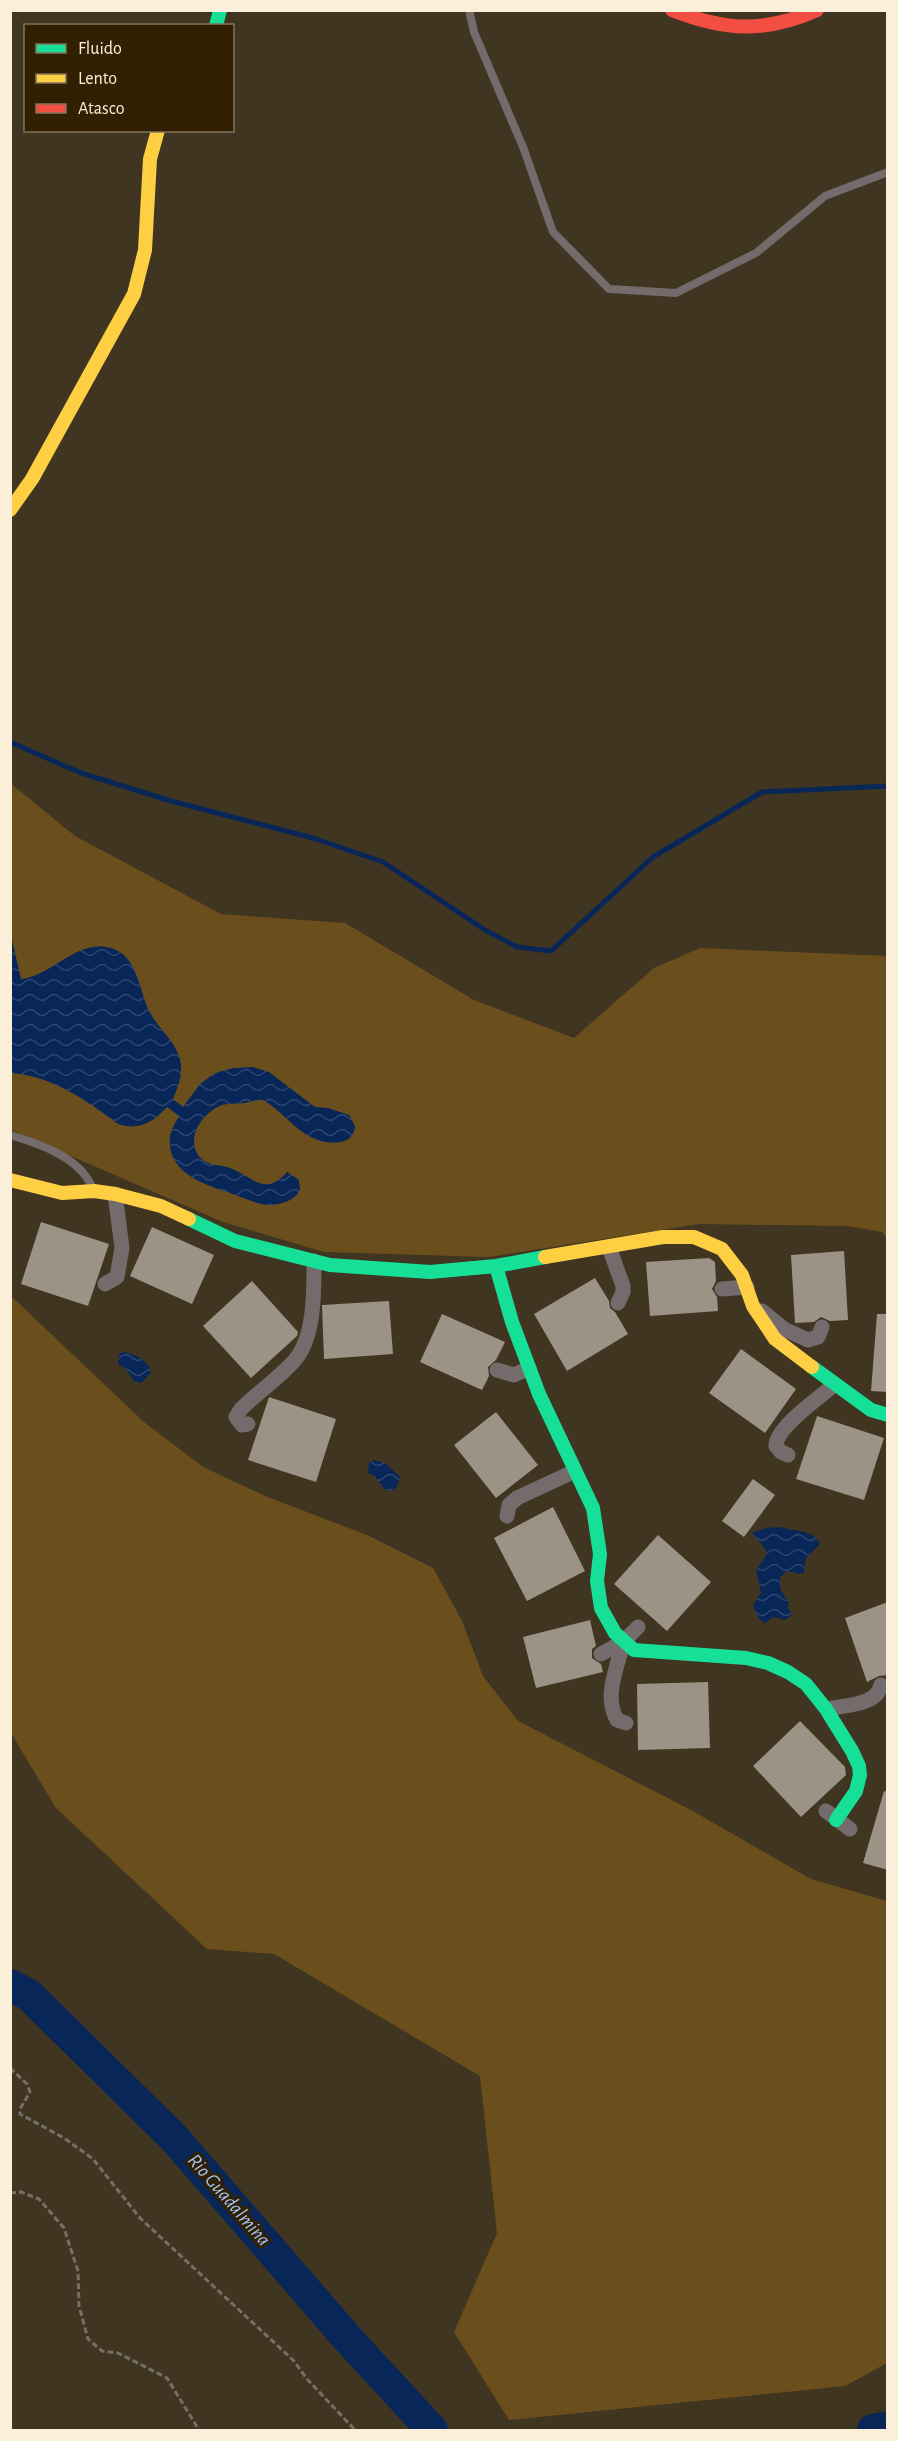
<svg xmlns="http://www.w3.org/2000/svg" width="898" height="2441" viewBox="0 0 898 2441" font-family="'Alegreya Sans',sans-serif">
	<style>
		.green { fill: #6a4f1c }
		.water { fill: url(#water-waves) }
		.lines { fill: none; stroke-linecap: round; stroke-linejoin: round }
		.stream { stroke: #082658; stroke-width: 5 }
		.river { stroke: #082658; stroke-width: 32 }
		.building { fill: #9c9285 }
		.path { stroke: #776e6a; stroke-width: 3; stroke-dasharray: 6 3; stroke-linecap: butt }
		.lane { stroke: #746c6c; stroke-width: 8 }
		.street { stroke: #746c6c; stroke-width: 15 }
		.fast { stroke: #16e098; stroke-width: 14 }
		.slow { stroke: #ffcf43; stroke-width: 14 }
		.jam { stroke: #f24e42; stroke-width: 14 }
		.labels { text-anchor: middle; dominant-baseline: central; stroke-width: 6; stroke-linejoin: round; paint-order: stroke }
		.water-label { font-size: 20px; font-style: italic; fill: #a4c5fa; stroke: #312102 }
	</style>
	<defs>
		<pattern id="water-waves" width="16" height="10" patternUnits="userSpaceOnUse" patternTransform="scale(1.5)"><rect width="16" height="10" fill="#082658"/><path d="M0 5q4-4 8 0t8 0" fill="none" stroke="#2d466f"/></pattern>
	</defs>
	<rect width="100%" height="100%" fill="#403520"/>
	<!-- green -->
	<path class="green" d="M10,783l65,53 146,78 124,9 129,77 100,38 80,-70 46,-20 187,8v283l-5,-7 -35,-6 -148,-2 -210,33 -165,-5 -101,-30 -212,-92z
		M11,1296l133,126 59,45 62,29 102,39 66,33 29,53 21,55 35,45 173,89 120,69 76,22v462l-42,23 -336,34 -55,-88 43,-99 -17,-157 -206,-122 -67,-5 -151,-141 -45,-75z"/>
	<!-- water -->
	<path class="water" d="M10,931l11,48c30,-3 53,-37 85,-32 34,5 32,47 46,69 9,15 23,25 28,43 3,15 -1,26 -7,40l10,8 17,-23 15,-11 18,-5 20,-1 16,5 46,35 13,1 21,7 6,11c-1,9 -5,14 -14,16 -37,5 -52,-27 -78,-42 -7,-1 -11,2 -18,3 -8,1 -15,0 -23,2 -18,7 -35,29 -25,48 7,13 21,11 33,15 23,8 34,30 57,4l12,8 1,10c-5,11 -21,15 -32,15 -12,-1 -24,-7 -35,-11 -28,-9 -67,-21 -63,-57 1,-8 6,-15 9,-21l-12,-9c-13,15 -29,24 -49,17 -32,-24 -66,-48 -107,-51l-1,-93h2z
		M124,1352c11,2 26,9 27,21l-10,10 -7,-2 -9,-13 -7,-4 1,-10z
		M374,1460l11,3 15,14 -3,10 -6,4 -7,-2 -9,-13 -7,-3 1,-10z
		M781,1527c14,5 32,2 39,17l-14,14 -2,15 -4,1 -13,-3 -7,6v12l9,14 -2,5 4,3v5l-6,4 -12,-3 -8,6 -7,-5 -5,-13 8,-12 -5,-23 10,-14v-6l-14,-17 14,-5z"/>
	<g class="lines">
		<!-- stream -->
		<path class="stream" d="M10,742l71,31 90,28 142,37 70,24 102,68 32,17 34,4 102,-94 109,-65 126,-6"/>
		<!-- river -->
		<path class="river" d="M10,1985l19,10 146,144 173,200 84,91
			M873,2430l15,-3"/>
	</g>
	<!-- building -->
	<path class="building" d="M41,1222l68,22 -21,62 -67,-22z
		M152,1227l62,28 -22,49 -62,-28z
		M844,1251l4,69 -18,1 -9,-4 -7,5 -19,1 -4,-68z
		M709,1258l6,4 1,19 -4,8 5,8 1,14 -68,5 -4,-54z
		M595,1278l14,23 1,7 5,4 13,22 -61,37 -33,-57z
		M252,1281l46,51 -1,4 -46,42 -48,-52z
		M389,1301l4,53 -69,5 -2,-54z
		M442,1314l63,28 -9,18 -8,7 1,9 -7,14 -62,-28z
		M877,1314h11v78l-17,-1z
		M741,1349l55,40 -31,44 -56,-40z
		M269,1397l67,22 -20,63 -68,-22z
		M496,1412l42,53 -42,33 -42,-53z
		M817,1416l67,22 -20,62 -68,-21z
		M753,1479l22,16 -31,42 -22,-16z
		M553,1507l32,64 -58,30 -33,-63z
		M658,1535l53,47 -44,49 -53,-47z
		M888,1602v73l-9,1 -12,6 -22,-64z
		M590,1620l6,26 -4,3v9l9,6 2,8 -67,16 -13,-51z
		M708,1682l2,66 -72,2 -1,-66z
		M800,1721l45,46 1,8 -45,42 -48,-51z
		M884,1791l4,1v78l-25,-7z"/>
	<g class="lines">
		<!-- path -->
		<path class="path" d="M10,2068l17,16 3,8 -10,17v5l44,24 29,21 47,59 154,143 13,18 48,51
			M10,2193l11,-1 18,7 25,29 14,43 1,35 9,33 14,12 16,2 49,25 32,52"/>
		<!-- lane -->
		<path class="lane" d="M469,10l5,22 49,115 30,85 56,57 67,4 80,-40 69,-57 63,-24
			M10,1135c30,9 69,22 82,52"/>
		<!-- street -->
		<path class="street" d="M609,1247l14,39v6l-5,11
			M105,1284l12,-7 5,-29 -7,-54
			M722,1289l25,-2
			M762,1311l22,18 24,11 10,-3 4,-10
			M497,1370l17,5 15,-7
			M248,1424l-6,1 -6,-8 5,-8c17,-17 37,-30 53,-48 21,-23 20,-70 20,-100
			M788,1455l-7,-3 -5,-6c-1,-18 44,-49 58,-61
			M507,1516l2,-11 8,-7 58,-27
			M623,1642c-5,25 -20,53 -6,78l9,3
			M601,1654l22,-12 15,-15
			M827,1709c17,-4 50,-3 54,-24
			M826,1811l24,18"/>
		<!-- fast -->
		<path class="fast" d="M216,26l4,-16
			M189,1219l46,22 95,24 100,7 66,-6 49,-9
			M496,1266l16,56 27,72 54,114 7,46 -3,27 4,27 14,25 19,17 112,8 22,5 20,9 18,12 20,25 26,42 7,15 1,9 -4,16 -20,29
			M812,1367l59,43 17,5"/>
		<!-- slow -->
		<path class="slow" d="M10,510l22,-31 102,-185 11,-44 5,-91 8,-29
			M10,1180l52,13 32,-2 21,3 46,12 28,13
			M545,1257l118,-20h31l28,12 20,26 11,31 22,33 37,28"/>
		<!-- jam -->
		<path class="jam" d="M672,10c53,21 93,23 145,0"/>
	</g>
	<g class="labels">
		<!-- water labels -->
		<g class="water-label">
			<text transform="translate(229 2200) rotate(49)">Rio Guadalmina</text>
		</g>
	</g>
	<!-- border -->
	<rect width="898" height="2441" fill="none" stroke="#fcefda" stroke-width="24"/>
	<!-- legend -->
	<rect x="24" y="24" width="210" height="108" fill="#312102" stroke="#827358" stroke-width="1.5"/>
	<rect x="36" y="44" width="30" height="9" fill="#16e098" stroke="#827358" stroke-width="1.5"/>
	<text x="78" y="54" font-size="18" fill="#fcefda">Fluido</text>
	<rect x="36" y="74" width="30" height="9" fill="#ffcf43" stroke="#827358" stroke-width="1.5"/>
	<text x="78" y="84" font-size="18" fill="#fcefda">Lento</text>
	<rect x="36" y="104" width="30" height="9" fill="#f24e42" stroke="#827358" stroke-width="1.5"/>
	<text x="78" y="114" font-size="18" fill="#fcefda">Atasco</text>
</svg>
